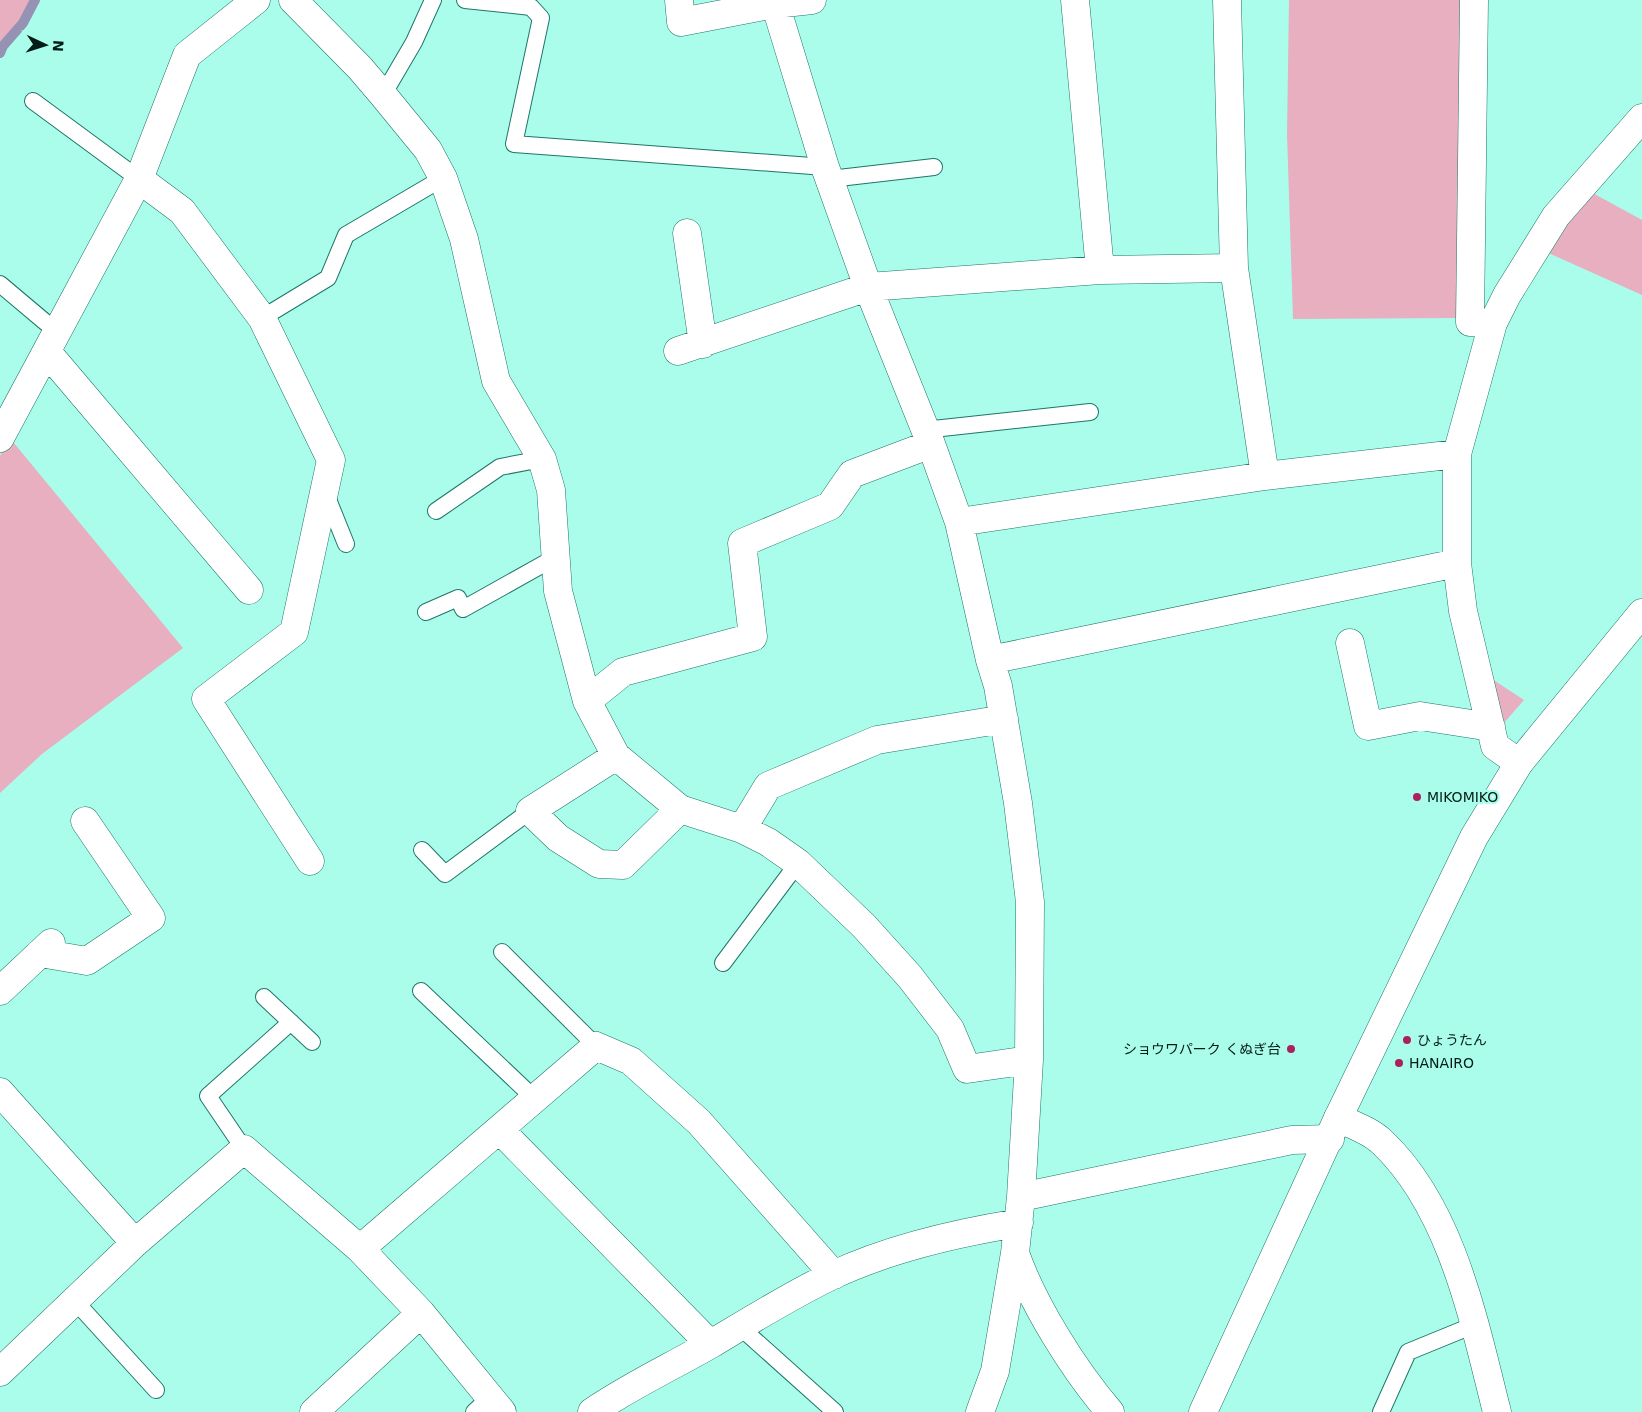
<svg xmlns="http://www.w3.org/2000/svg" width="1642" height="1412" viewBox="0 0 1642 1412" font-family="'DejaVu Sans','Noto Sans JP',sans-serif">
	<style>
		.green { fill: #e8afc0 }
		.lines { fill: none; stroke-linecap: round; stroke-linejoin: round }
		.stream { stroke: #9692b4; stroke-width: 10 }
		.lane-casing { stroke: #1d7668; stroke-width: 18 }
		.street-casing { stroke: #1d7668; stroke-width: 29 }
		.secondary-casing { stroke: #1d7668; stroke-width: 29 }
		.lane { stroke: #fff; stroke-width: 16 }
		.street { stroke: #fff; stroke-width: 28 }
		.secondary { stroke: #fff; stroke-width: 28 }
		.poi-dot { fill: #ac2060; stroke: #aafdeb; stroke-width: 2 }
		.labels { text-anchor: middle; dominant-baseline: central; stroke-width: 4.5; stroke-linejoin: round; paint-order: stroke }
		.poi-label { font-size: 14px; fill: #041c17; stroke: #aafdeb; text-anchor: start }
	</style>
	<rect width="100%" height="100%" fill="#aafdeb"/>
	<!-- green -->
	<path class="green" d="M0,0h30l-10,21 -20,21z
		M1289,0h175l-5,318 -166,1 -6,-185z
		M1589,191l53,29v75l-98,-44z
		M9,437l174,211 -141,106 -42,39v-337z
		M1492,679l32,21 -21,24z"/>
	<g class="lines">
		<!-- stream -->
		<path class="stream" d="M0,53l3,-7 20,-23 12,-23"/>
		<defs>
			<path id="lane" d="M465,0l66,7 10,11 -27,126 311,23
				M383,95l31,-53 19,-42
				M33,101l106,78
				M830,179l104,-12
				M0,284l57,48
				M262,318l66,-40 18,-43 97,-57
				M924,430l166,-18
				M325,492l21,52
				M436,511l64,-44 42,-8
				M426,612l32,-14 5,11 93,-52
				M422,850l23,24 85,-63
				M502,952l94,94
				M723,963l75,-100
				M421,991l114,108
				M264,997l48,45
				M244,1149l-36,-53 83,-74
				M75,1301l81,89
				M739,1326l96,86
				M474,1412l15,-14
				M1381,1412l27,-60 66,-27"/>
			<path id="street" d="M293,0l67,68 23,27 45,55 15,28 21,61 32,142 46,78 9,31 7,101 29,110 29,55 64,53 62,20 26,13 30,21 66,63 46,51 40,52 17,40 62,-9
				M679,0l2,22 94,-18 37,-4
				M774,0l51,167 43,120 63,157 28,78 31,138 8,26 20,117 12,99 -1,158 -8,137 -6,56 -20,118 -15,41
				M1075,0l25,270
				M1227,0l7,268 31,208
				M1474,0l-4,322 23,1
				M139,179l43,32 80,107 69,142 -37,172 -88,67 104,162
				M687,233l16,111
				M678,351l190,-64 232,-17 134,-2
				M47,352l202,238
				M0,438l139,-259 48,-124 69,-55
				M959,522l306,-46 192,-22
				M1350,643l18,83 52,-10 71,11
				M990,660l467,-97
				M587,701l36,-29 130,-35 -11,-94 88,-37 22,-32 79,-30
				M616,756l-86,55 28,27 41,26 24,1 57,-56
				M1519,763l-24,-17 -32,-135 -6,-48v-109l36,-131 14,-28 49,-79 86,-98
				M742,829l26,-43 109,-46 127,-21
				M40,953l47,8 64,-43 -66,-97
				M0,991l51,-48
				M0,1092l135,151
				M1338,1118c15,7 33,13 44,24 70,66 92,180 115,270
				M500,1130l210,214
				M1021,1197l271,-57 38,-1
				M360,1249l236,-203 35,15 68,61 135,153
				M1015,1253c18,52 59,117 95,159
				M0,1372l135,-129 109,-94 116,100 61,64 81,99
				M314,1412l107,-99
				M592,1412c38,-26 79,-45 119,-68 40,-24 80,-49 122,-69 58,-27 123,-42 186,-52"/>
			<path id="secondary" d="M1203,1412l135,-294 136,-281 45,-74 123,-150"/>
		</defs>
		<!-- lane casing -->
		<use href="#lane" class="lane-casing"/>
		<!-- street casing -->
		<use href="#street" class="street-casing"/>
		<!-- secondary casing -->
		<use href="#secondary" class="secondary-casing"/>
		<!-- lane -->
		<use href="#lane" class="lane"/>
		<!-- street -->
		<use href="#street" class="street"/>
		<!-- secondary -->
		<use href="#secondary" class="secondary"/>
	</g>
	<!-- markers -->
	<g class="poi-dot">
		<circle cx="1417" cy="797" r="5"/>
		<circle cx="1407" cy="1040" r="5"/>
		<circle cx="1291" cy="1049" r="5"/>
		<circle cx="1399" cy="1063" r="5"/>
	</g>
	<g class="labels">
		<!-- poi labels -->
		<g class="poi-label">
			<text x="1427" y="797">MIKOMIKO</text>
			<text x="1417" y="1040">ひょうたん</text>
			<text x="1281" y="1049" text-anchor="end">ショウワパーク くぬぎ台</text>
			<text x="1409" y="1063">HANAIRO</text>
		</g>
	</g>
	<!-- north arrow -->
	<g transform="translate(45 45) rotate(94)" stroke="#aafdeb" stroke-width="4" paint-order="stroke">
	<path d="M0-4L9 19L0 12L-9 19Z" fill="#041c17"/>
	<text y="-8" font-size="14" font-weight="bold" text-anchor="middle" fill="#041c17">N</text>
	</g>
</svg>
